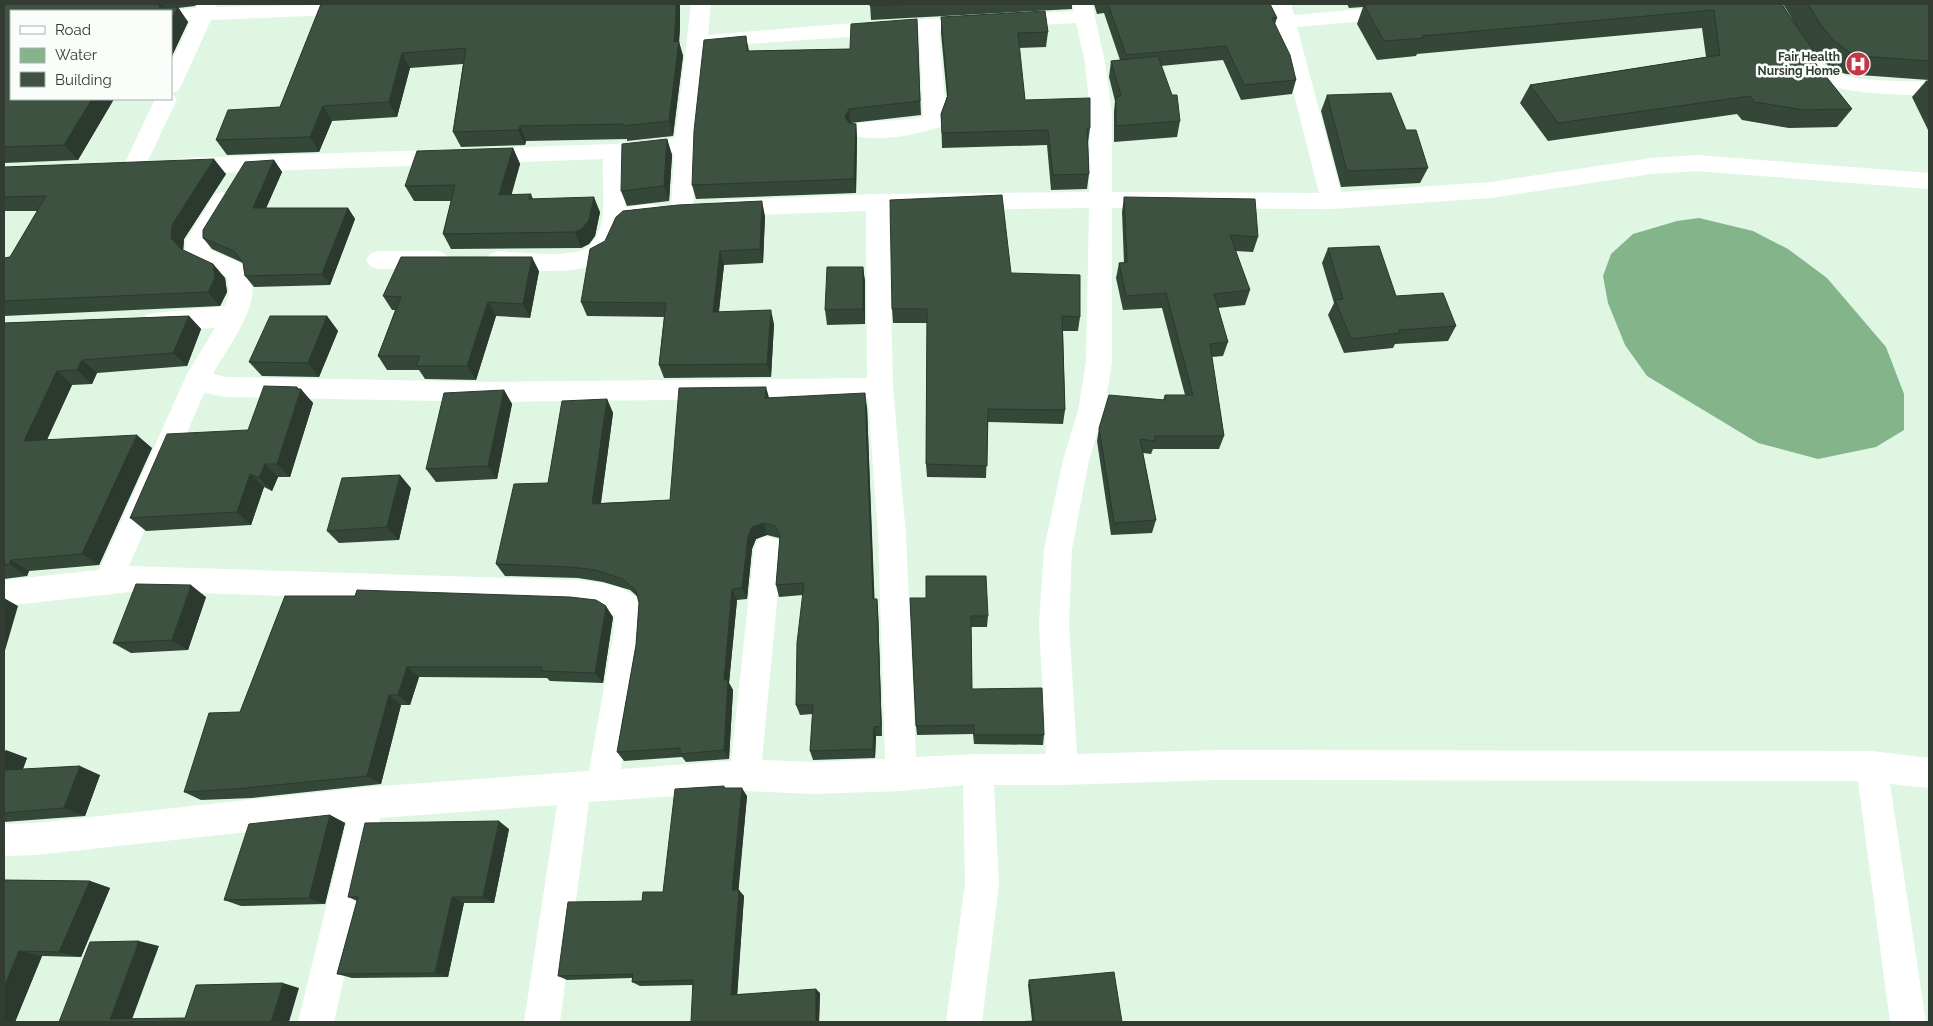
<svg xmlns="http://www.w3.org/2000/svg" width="1933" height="1026" viewBox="0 0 1933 1026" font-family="Raleway,sans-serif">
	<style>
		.water { fill: #83b48a }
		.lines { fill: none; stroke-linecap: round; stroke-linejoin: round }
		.minor { fill: #fff; fill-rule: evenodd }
		.wall { fill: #354738 }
		.shaded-wall { fill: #2b392e }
		.building { fill: #3e5241; stroke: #2b392e }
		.labels { text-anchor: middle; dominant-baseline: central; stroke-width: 5; stroke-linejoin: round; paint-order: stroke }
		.far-poi-label { font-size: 12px; font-weight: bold; fill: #323c33; stroke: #f9fefa; text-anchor: end }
	</style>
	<rect width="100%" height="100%" fill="#dff7e2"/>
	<!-- water -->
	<path class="water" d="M1699,218l54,13 35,18 39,29 59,69 18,47v36l-28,17 -58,12 -60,-16 -111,-67 -22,-31 -17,-42 -5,-27 8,-22 22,-20 44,-13z"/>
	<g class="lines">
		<!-- minor -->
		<path class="minor" d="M198,4h20l-2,3 148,-3 3,4 -3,4 -7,2 -146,6 -30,66 -3,5 -7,2v-30l20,-43 -20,1v-10h-7l32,-3z
			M691,4h20l-3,31 132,-11 234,-13 -2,-7h20l13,58 7,52v78l207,1 -48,-189h20l3,11 104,-9 7,2 3,4 -3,4 -7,2 -101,9 44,165 150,-10 160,-24 46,-3 232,18v16l-232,-18 -46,3 -160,24 -159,11 -220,-1v154l-8,49 -15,49 -17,89 -3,75 8,130 138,-4 657,1 57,7v30l-39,-4 36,238h-36l-32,-241 -643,-1 -153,5h-68l5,99 -17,138h-36l19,-138 -2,-99 -62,6 -88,3 -68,-3 -156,11 -29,220h-36l33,-217 -177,13 -46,204h-36l49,-201 -311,34 -32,1v-32l32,-1 331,-36 222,-16 24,-134 2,-21 -11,-7 -26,-3 -439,-15 -135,15v-26l95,-10 88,-196 28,-46 -60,3 -9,-2 -3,-7 3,-7 9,-2 70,-7 4,-14 -2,-15 -33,-15 -9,-10 1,-12 29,-46 8,-2 8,2 3,6 -24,40 -1,9c10,7 27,8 35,17 27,29 -17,81 -31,108l14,3 267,5 373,-4 -1,-167 -140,5 -8,-2 -3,-6 3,-6 8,-2 151,-6 212,-2 1,-78 -5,-52 -9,-39 -137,8 7,79 -5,17c-27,8 -62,16 -90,8l-3,-5 3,-5c20,-6 49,-3 72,-8l-4,-85 -213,15 -10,98 -3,65 -3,6 -8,2 -8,-2 -3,-6 3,-57 -49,5v49l26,-3 8,2 3,6 -3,6c-9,3 -21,1 -30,5 -14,7 -12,28 -25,37 -26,17 -76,9 -106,9l-8,-3 -4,-6 4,-6 8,-3c20,1 74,7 89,-3 7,-5 13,-19 15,-27 3,-20 0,-42 1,-62l-420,15 -8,-3 -3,-5 3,-5 8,-3 431,-14 61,-6zM1089,208l-3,154 -8,49 -15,49 -19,89 -5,75 7,130h-68l-62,3 -10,-222 -13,-147 -4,-177zM204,393l23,4 267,5 374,-4 10,137 7,224 -72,3 -51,-2 20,-211 -4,-9 -10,-3 -10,3 -4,9 -23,212 -110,8c4,-27 31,-150 20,-166 -11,-18 -45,-21 -63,-23l-449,-14z
			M1761,4h20c13,21 24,46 43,62 21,18 78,14 105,16v14c-29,-2 -99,-1 -121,-21 -20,-19 -33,-48 -47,-71z
			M171,93l6,6 -32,68 -3,5 -8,3 -8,-3 -3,-5 32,-68h16z
			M378,251h59l8,3 4,6 -4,6 -8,3h-59l-8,-3 -4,-6 4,-6z"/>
	</g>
	<!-- wall -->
	<path class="wall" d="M4,4h193l-2,2 -17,2 10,14 -17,36v-47h-160l103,88 -36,61 -74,3z
		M219,4h32l-31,1z
		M321,4l359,23 -1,15 4,14 -10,80 -46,5v-2l-101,2 -1,4 -64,2 -8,-15 10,-68 -53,4 -13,49 -65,4 -13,31 -92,3 -11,-15 64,-33z
		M870,4h202v5l-201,11z
		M1094,4h176l7,14 -2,6 21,56 -4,14 -51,6 -18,-40 -62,6 19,55 -3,16 -63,5v-30l1,-11 -6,-24 2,-16 9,-1 -16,-47 -7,1z
		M1347,4h435l12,18 -11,-18h146v76l-83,-6 -12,-4 -15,-12 -6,-6 -3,4 42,53 -15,18 -48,1 -47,-8 -5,-6 -189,27 -28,-38 10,-18 176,-28 -4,-29 -285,26 -1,2 -39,4 -20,-36 6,-17 -14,1z
		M941,17l107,15 -2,15 -27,1 6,52 65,28 -2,15 1,31 -2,15 -36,1 -4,-45 -105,3 -1,-34 6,-17 -6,-64z
		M917,19l4,96 -70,8 5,1 1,14 -1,55 -160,6 -4,-14 57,-134 101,-2z
		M1926,81h3v51l-17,-35z
		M1327,95l79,35 22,38 -8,15 -79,4 -20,-76z
		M667,139l5,16 -3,46 -42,5 -6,-15z
		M513,148l7,16 -9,31 20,-1 2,5 67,13 -5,24 -6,8 -8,4 -130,1 -8,-15 8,-33h-37l-9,-15z
		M274,160l8,12 -16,36h82l7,11 -25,66 -76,2 -9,-11 -2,-13 -31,-14 -9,-11z
		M4,167l222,7 -42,65 -1,12 30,13 12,14 2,14 -7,14 -216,10v-58l6,-1 28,-46h-34z
		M1124,197l134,40 -5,15 -18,-1 15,39 -5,15 -27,3 10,34 -5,14 -11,1 12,79 -5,13h-66l-2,5 -8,-1 13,67 -4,13 -41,2 -14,-94 2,-13 64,-28 2,-5h20l-23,-87 -39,2 -7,-32 3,-15h5l-2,-51z
		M765,216l-2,47 -39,2 -5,47 55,12 -3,53 -107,1 -5,-13 5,-48 -77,-1 -6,-14z
		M1328,248l68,48 60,30 -8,15 -53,3 -2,4 -49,5 -16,-38 6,-12 -12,-40z
		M863,267l2,15v42l-38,1 -2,-15z
		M539,271l-9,47 -34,-2 -20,64 -51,-1 -6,-9h-32l-9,-14 17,-46h-3l-9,-14z
		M1011,273l69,44 -2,14h-15l2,79 -2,14 -75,-2 -2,56 -59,-1 -1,-13 1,-141h-34l-1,-14z
		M189,316l12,13 -14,37 -90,7 -5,11 -20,1 -25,54 105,9 -53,117 -70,6 -2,5 -23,3v-256z
		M327,316l11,15 -19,46 -57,-1 -13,-14z
		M300,389l13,14 -23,74h-12l-6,14 -8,-4 -13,38 -105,6 -16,-13 118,-88z
		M504,390l8,14 -15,75 -61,3 -10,-13z
		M769,398l98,9 7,192h3l1,11 4,126h-6l-1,22 -62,2 -3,-9 3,-37 -13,1 -4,-10 7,-110 -24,2 -3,-12 4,-45 -1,-2 -12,-3 -11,4 -4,10 -5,50 -10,1 -8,83 4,7 -4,69 -43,3 -4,-5 -58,4 -7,-9 19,-107 3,-42 -1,-6 -8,-7 -27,-8 -25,-4 -73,-2 -9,-12 52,-81 59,-84 6,14 -12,90 69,-3z
		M411,488l-12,52 -60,3 -12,-12z
		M285,596l328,21 -10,66 -53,-2 -3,-3 -128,-1 -9,28h-9l-20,79 -129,14 -51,2 -17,-8 56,-80z
		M206,597l-18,53 -57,3 -18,-10z
		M910,598l78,18 -1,11h-16l1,62 72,46 -1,10 -69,-1 -1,-10 -56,1 -1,-9z
		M4,750l23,8 -4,11 77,6 -15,41 -81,6v1z
		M724,786l1,2 22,8 -9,94 6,6 -7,98 83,-1 -1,29 -126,-37 -53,1 -8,-4v-4l-65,2 -9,-4 84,-75 21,-9z
		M330,815l15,8 -20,81 -84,2 -17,-6z
		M509,829l-15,74h-30l-16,74 -96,1 -15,-4 20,-73 -9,-4z
		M4,880l86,1 20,7 -29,69 -39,-1 -27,66h-11z
		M1029,980l93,42 -90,-1 -4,-36z"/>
	<!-- shaded-wall -->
	<path class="shaded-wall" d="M157,4h6l5,7h-6z
		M676,4h4v23l-1,15 4,14 -10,80 -4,-15z
		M178,7l10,15 -17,36v-38z
		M746,36l3,15h-2z
		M402,53l8,15 -13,49 -8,-15z
		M92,99h22l-36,61 -14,-15z
		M323,106l9,15 -13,31 -9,-15z
		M849,109l2,14 -5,8 -1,-14z
		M856,124l1,14 -1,55 -2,-14z
		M520,126l6,15 -1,4 -7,-15z
		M667,139l5,16 -3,46 -5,-15z
		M513,148l7,16 -13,47 -8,-16z
		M214,159l12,15 -42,65 -1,13 -12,-14 1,-13z
		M274,160l8,12 -21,48 -8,-12z
		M594,197l6,15 -5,24 -6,8 -8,4 -6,-16z
		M762,201l3,15 -2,47 -3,-14z
		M348,208l7,11 -25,66 -8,-11z
		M720,251l4,14 -7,61 -4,-14z
		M532,257l7,14 -9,47 -7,-14z
		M213,264l12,14 2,14 -7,14 -12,-14z
		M863,267l2,15v42l-2,-15z
		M488,302l8,14 -20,64 -9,-14z
		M771,310l3,14 -3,53 -4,-13z
		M189,316l12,13 -14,37 -14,-13z
		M327,316l11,15 -19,46 -11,-14z
		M82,360l15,13 -5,11 -15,-14z
		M57,371l15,14 -31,68 -17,-12z
		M297,387l4,4v-2l12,14 -23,74 -13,-13z
		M766,387l4,14 -5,-3z
		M504,390l8,14 -15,75 -9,-13z
		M865,393l2,14 8,203 -2,-11z
		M607,399l6,14 -14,103 -7,-12z
		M137,435l15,13 -53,117 -17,-11z
		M265,464l13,13 -6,14 -13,-13z
		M250,474l14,13 -13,38 -14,-13z
		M400,475l11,13 -12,52 -12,-13z
		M764,523l3,12 -11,4 -4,10 -5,50 -5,-11 6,-51 4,-10z
		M11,560l18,11 -2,5 -18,-12z
		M191,585l15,12 -18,53 -16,-10z
		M732,589l5,11 -8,83 4,7 -4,69 -5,-9v-70z
		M4,598l14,8 -14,48z
		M877,599l1,11 4,126 -1,-10z
		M606,606l7,11 -10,66 -8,-10z
		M407,667l12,10 -9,28 -12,-10z
		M389,695l12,10 -20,79 -14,-8z
		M874,727l2,9 -1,22 -2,-9z
		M6,750l21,8 -8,21 -15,-6v-18z
		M80,766l20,9 -15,41 -21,-8z
		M742,788l5,8 -9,100 -6,-6z
		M330,815l15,8 -20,81 -16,-6z
		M499,821l10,8 -15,74 -11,-6z
		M90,881l20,7 -29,69 -22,-5z
		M739,890l5,6 -7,103 -6,-4z
		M452,897l12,6 -16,74 -13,-4z
		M139,941l20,5 -28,76 -21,-3z
		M19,951l23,5 -27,66h-11v-35z
		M283,983l16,5 -10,34h-18z
		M816,989l4,4 -1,29h-3z"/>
	<!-- building -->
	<path class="building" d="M4,4h155v3h19l-7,13v-9h-160v88h81l-28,46 -60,2z
		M321,4h355v8l-2,30 5,-1 -10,80 -47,5 1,-2 -103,2 -2,4 -65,2 13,-84 -64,5 -13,49 -66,4 -13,31 -94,3 12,-30 52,-3z
		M870,4h43l-43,2z
		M1108,4h162l7,14h-5l18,37 6,25 -52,5 -18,-39 -100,9z
		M1379,4h403l6,10 26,37 -9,-1 47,59 -48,1 -49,-8 -5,-6 -192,27 -28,-38 190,-30 -6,-45 -292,26 1,2 -39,3 -20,-36z
		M1808,4h121v57l-69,-5 -11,-4 -16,-12 -12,-15z
		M1045,11l3,21 -30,1 7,67 65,-2v30h-3l2,46 -36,1 -5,-45 -106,3 -1,-19 7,-19 -7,-78z
		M917,19l3,82 -71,8 -4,8 4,6 7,1 -2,55 -162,6 2,-54 10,-91 42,-4 1,15 103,-2 1,-25z
		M1158,56l14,39h5l3,26 -64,5v-29l5,-1 -10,-35z
		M1926,81h3v7z
		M1391,93l15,37h10l12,38 -81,3 -20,-76z
		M667,139l-3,47 -43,5 1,-47z
		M513,148l-14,47 32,-1 -2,5 65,-2 -5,23 -7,9 -7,3 -132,2 12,-49 -50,1 12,-35z
		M214,159l-42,66 -1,13 10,11 32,15 2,14 -7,14 -204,9v-43l6,-1 36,-61 -42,1v-30z
		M274,160l-21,48h95l-26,66 -77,2 -2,-13 -9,-12 -31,-13v-8l42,-68z
		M1002,195l9,78 69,2v42l-18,-1 3,94 -77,-1 -1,57 -61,-2 1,-155h-35l-2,-109z
		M1124,197l131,2 3,38 -28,-2 20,55 -36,4 14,48 -18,2 14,92h-69v5l-15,-2 16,81 -42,3 -15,-95 10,-33 56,5v-5h28l-27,-102 -40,3 -7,-33 8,-1z
		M762,201l-2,48 -40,2 -7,61 58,-2 -4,54 -108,1 7,-62 -85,-1 9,-53 15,-8 11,-24 7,-6 55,-6z
		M1379,246l17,50 47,-3 13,33 -57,4 1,3 -49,6 -16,-39 8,-1 -15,-51z
		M401,257h131l-9,47 -35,-2 -21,64h-51l4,-10h-42l23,-59 -18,-1z
		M827,267h36v42l-38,1z
		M189,316l-16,37 -91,7 -5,10 -20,1 -33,70 113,-6 -55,119 -71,6 -2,4 -5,1v-164l1,-3h-1v-75z
		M270,316h57l-19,47 -59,-1z
		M264,386l33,1 -1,2h5l-24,75h-12l-6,14 -9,-4 -13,38 -107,6 37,-84 81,-4z
		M766,387l-1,11 100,-5 8,206h4l4,127 -7,1 -1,22 -63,2 3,-46h-17l1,-62 7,-60 -28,2 4,-49 -5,-10 -11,-3 -12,4 -4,10 -6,51 -10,1 -8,91h4l-4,70 -44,4v-6l-63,4 19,-107 3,-42 -3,-12 -13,-12 -27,-9 -26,-3 -74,-3 18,-80 34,-1 14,-82 45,-2 -15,105 78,-4 9,-112z
		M504,390l-16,76 -62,3 18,-76z
		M400,475l-13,52 -60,4 15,-53z
		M926,576h60l2,40h-17l1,73 70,-1 2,47h-70v-10l-58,1 -6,-128h16z
		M136,584l55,1 -19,55 -59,3z
		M357,590l213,7 26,3 10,6 -11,67 -54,-2 1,-4h-135l-9,28h-9l-22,81 -131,13 -52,3 25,-79 31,-1 45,-116h70z
		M80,766l-16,42 -60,5v-43z
		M724,786v2h18l-10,102h7l-8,105 85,-6v33h-125l2,-42 -61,2 1,-8 -75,2 10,-74 74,-1 1,-9h20l12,-103z
		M330,815l-21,83 -85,2 25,-76z
		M499,821l-16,76h-31l-17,76 -98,1 21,-77h-10l17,-74z
		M4,880l86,1 -31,71 -40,-1 -15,36z
		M139,941l-29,78 75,-1 11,-33 87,-2 -12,39h-212l31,-80z
		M1114,972l8,50h-107l19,-1 -5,-41z"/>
	<!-- icons -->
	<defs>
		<symbol id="hospital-disc" viewBox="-11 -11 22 22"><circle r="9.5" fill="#c63648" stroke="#f9fefa"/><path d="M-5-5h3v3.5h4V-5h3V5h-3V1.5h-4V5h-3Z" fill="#fff"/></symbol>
	</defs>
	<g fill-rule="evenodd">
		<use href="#hospital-disc" x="1844" y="50" width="28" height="28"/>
	</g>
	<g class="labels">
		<!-- far-poi labels -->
		<g class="far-poi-label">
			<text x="1840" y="57">Fair Health<tspan x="1840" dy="14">Nursing Home</tspan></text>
		</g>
	</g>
	<!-- border -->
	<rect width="1933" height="1026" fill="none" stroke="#323c33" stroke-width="10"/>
	<!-- legend -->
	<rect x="10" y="10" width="162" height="90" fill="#f9fefa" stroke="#a9b0aa"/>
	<rect x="20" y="26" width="25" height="8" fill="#ffffff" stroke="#a9b0aa"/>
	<text x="55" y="35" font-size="15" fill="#323c33">Road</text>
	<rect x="20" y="48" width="25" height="15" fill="#83b48a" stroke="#a9b0aa"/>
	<text x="55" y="60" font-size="15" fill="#323c33">Water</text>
	<rect x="20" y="72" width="25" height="15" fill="#3e5241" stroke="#a9b0aa"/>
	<text x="55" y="85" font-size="15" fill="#323c33">Building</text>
</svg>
